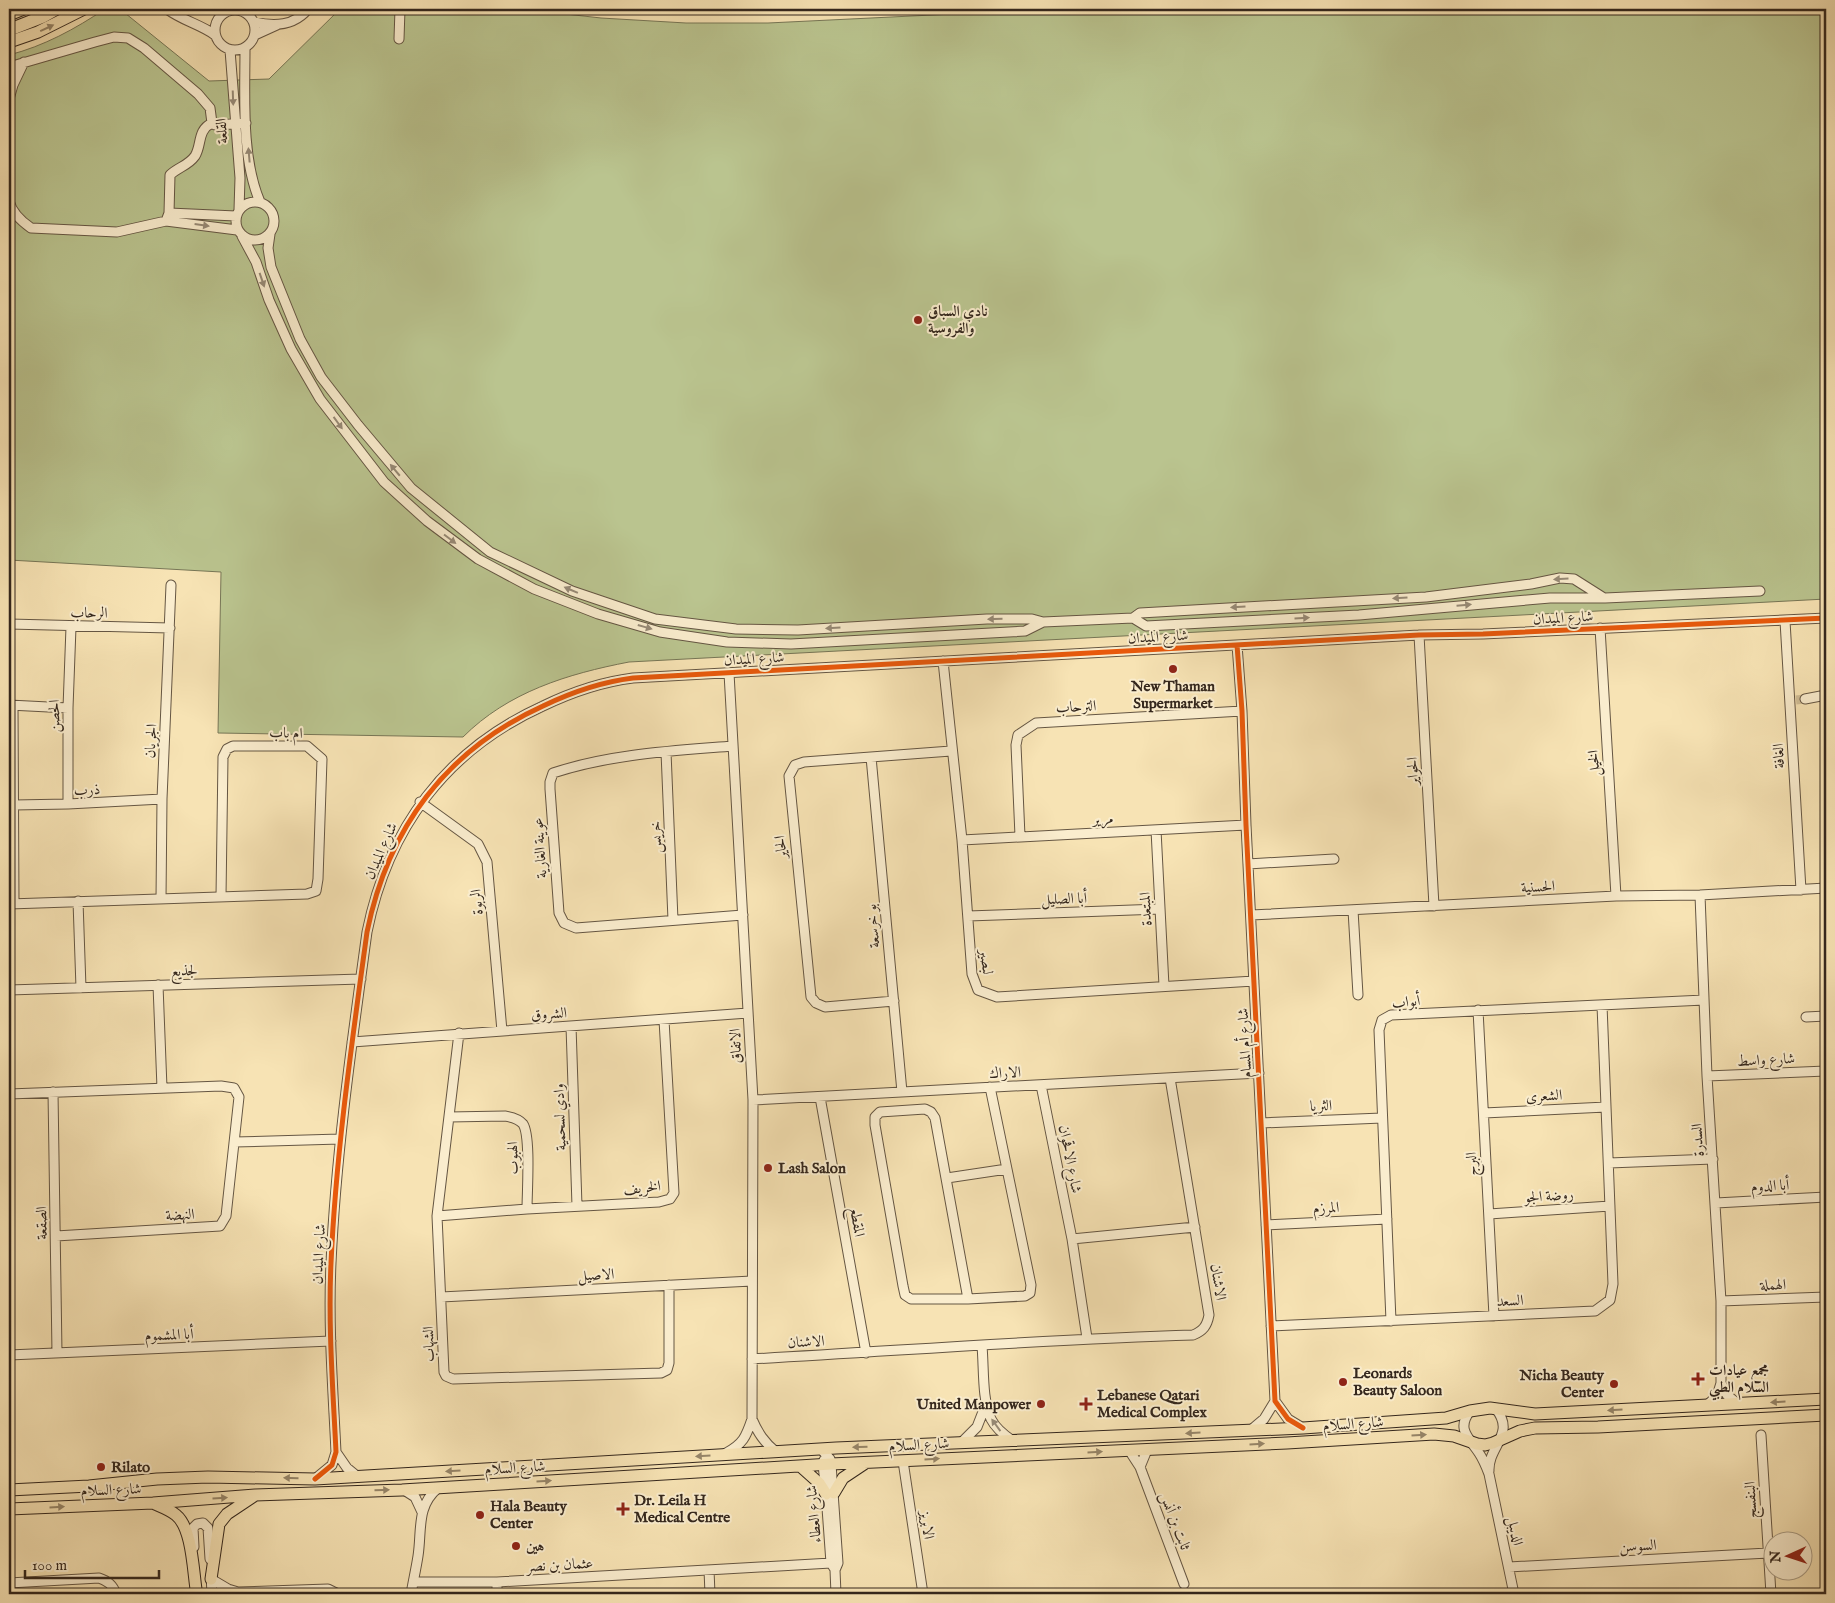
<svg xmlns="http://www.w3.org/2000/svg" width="1835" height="1603" viewBox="0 0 1835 1603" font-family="'IM FELL English',Amiri,serif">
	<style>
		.green { fill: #bac48f; stroke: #777656 }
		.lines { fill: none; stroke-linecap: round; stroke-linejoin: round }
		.minor-tunnel { stroke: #d0bd96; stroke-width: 9; stroke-dasharray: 9 4.5; stroke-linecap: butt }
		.minor-casing { stroke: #655643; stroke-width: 11 }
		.major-casing { stroke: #34271d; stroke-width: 13 }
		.highway-casing { stroke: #34271d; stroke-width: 14 }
		.minor { stroke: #faedce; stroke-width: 9 }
		.major { stroke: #f7e3b4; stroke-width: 11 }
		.highway { stroke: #f7e3b4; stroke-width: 12 }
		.cycleway-casing { stroke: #faedce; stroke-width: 8 }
		.cycleway { stroke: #e8590c; stroke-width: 5 }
		.oneway { fill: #968568 }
		.oneway2 { fill: #978a76 }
		.poi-dot { fill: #8f2418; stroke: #faedce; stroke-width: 2 }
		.labels { text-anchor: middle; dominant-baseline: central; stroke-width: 4; stroke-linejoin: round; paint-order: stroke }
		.street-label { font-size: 15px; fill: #34271d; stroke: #faedce }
		.poi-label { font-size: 15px; font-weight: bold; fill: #34271d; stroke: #faedce; text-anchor: start }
	</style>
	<rect width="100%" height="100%" fill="#f7e3b4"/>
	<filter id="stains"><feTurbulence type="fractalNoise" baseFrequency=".004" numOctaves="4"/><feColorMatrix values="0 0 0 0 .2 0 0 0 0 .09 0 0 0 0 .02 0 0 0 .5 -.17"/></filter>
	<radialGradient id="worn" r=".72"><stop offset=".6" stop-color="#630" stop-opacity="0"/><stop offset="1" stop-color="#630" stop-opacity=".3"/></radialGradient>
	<!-- green -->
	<path class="green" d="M105,9h15l89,72 60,-2 71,-70h181l80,9 85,5h82l288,-14h770v590l-1197,63c-62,12 -121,30 -166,75l-245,-4 3,-161 -212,-12v-505c35,-9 66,-26 96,-46z"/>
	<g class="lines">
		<!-- minor-tunnel -->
		<path class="minor-tunnel" d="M1796,700l9,-1"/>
		<defs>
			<path id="minor" d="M167,9c16,12 33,15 48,26
				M215 30a20 20 0 1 1 40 0a20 20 0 1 1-40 0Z
				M254,22c21,5 40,4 54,-13
				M255,35l22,-10
				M399,39l1,-30
				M245,48c0,49 -4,109 15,154
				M230,50l10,128 -1,32
				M9,67l86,-25 19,-5 14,1 16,10 54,46 12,14 2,15 3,2 31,-2
				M9,99l4,-14 11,-23
				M9,201c3,12 12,20 22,27l86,4 49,-11 3,-8 1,-38c8,-8 18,-9 25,-19 7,-11 2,-26 17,-33
				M236 221a19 19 0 1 1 38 0a19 19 0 1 1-38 0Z
				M169,213l67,3
				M166,221l71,9
				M270,234l-2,14 3,19 29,72 21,38 37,48 53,63 79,64 82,39 83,28 81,10 62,1 189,-11h45l11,3 90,-4 13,8 213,-11 191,-17h55l155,-7
				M242,236l14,26 13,38 22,49 29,50 64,83 43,39 51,38 56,30 64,25 62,18 67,10 64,2 234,-13 18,-9
				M1133,618l7,-5 286,-16 105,-13 29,-6 14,1 30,19
				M1785,621l16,269
				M9,624l161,4
				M1600,628l16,268
				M1419,635l15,271
				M1237,645l5,66 4,114 29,576 13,18 15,9
				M943,661l19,179 10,134 6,16 19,7 257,-16
				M1805,699l21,-4
				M9,705l59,3
				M13,705l1,198
				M733,746c-61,5 -122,8 -180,27l-3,9v7l9,124 5,10 12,5 167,-13
				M666,752l7,168
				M871,757l31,335
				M420,802l58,42 9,18 15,169
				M68,804v-96l3,-81
				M14,805l54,-1 94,-5
				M1156,830l8,156
				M1020,836l-4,-91 2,-10 18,-12 206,-12
				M962,840l284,-15
				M1248,864l86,-5
				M1700,895l7,181 14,225v82l-4,13 -10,9
				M161,899l1,-100 9,-214
				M78,901l3,87
				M9,904l298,-10 9,-3 2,-12 4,-120 -15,-13h-74l-6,3 -4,8 -2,140
				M1353,910l5,85
				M1251,915l365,-19 84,-1 126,-7
				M968,916l192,-7
				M158,985l4,103
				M9,990l352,-11
				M894,1001l-69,6 -9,-4 -5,-6 -22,-221 6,-11 9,-3 147,-11
				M1478,1010l16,306
				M1806,1017l20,-1
				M571,1026l6,180
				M459,1033l-22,183 7,156 2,4 7,3 208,-6 6,-3 2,-7v-78
				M352,1042l396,-29
				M1707,1076l119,-5
				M1041,1085l31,154 15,99
				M53,1092l4,261
				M9,1094l212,-8 13,2 5,9 -13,119 -6,10 -164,10
				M820,1097l46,256
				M753,1100l506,-27
				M925,1109l6,3 4,6 33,181h-57l-6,-4 -2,-9 -28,-161v-8l5,-5z
				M1484,1113l122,-6
				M449,1117l56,-1c6,1 14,3 18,8 8,12 4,68 4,85
				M1261,1123l121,-5
				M234,1142l106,-3
				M1609,1163l104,-4
				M947,1178l60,-9
				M1716,1203l110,-6
				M1489,1214l121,-8
				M437,1216l90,-7 132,-7 11,-3 4,-6 -10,-173
				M1266,1225l121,-6
				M1072,1239l123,-12
				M441,1297l311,-16
				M968,1299l57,-3 5,-3 1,-8 -41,-198
				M1721,1301l105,-4
				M1391,1321l-12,-291 3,-10 9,-5 313,-15
				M1271,1326l324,-15 15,-11 3,-16 -11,-279
				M982,1346c2,22 0,54 9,73 5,10 13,16 22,22
				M9,1355l322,-14
				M752,1359c147,-8 294,-20 441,-24 10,-4 14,-9 16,-20l-39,-237
				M1721,1383l6,12 11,9
				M1470,1411c-14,18 -1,27 9,42 4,6 7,13 10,21l25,120
				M752,1419c6,14 12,23 24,33
				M1251,1430l13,-11 11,-18
				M1761,1435l10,159
				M961,1443l16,-16 9,-23
				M821,1449l9,10 1,5 7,99 -3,7 1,24
				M1129,1450l11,17 44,117
				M336,1452l11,16 11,9
				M726,1453c17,-9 20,-16 26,-34l1,-319 -24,-427
				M824,1460l-1,4 3,30 5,69 3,5
				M903,1461l20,133
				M1140,1467l7,-17
				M1489,1471c-1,-25 27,-37 7,-62
				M315,1479l17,-14 4,-13c-3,-63 -8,-126 -5,-189 5,-111 21,-221 36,-331 21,-104 79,-182 176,-226 29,-14 58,-24 90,-28l786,-43 64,-1 343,-16
				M404,1490l11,7 7,15
				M194,1547l-1,-19 4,-4 6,-1 5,5 2,31
				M1509,1567l259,-14
				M709,1570l1,24
				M211,1575l1,19
				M211,1579l17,10 10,3 90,-3 10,5
				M414,1582h83l334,-19
				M497,1582v12
				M9,1583l90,-5c9,3 14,7 17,16
				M411,1594c2,-12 5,-25 7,-38 4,-25 -2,-50 20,-68"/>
			<path id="major" d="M9,15l15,-6
				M9,42l29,-10 46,-23
				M800,1466l19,17 7,11
				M9,1490l80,-4 68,-7 51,-2 107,2 521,-31 467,-20 143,-10 24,-7 20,-3 45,6 291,-15
				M834,1493l9,-15 21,-14
				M155,1504c7,3 15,6 21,11 16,13 17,54 20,74
				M9,1509l144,-6 102,-8 147,-5 429,-26 456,-21 147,-9 20,2 23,8 8,1 8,-2 27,-12 15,-3 63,-1 228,-12
				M211,1579l8,-55 8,-10 27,-18"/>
			<path id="highway" d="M9,30l33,-13 14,-8"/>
		</defs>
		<!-- minor casing -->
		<use href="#minor" class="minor-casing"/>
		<!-- major casing -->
		<use href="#major" class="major-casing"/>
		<!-- highway casing -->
		<use href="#highway" class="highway-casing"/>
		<!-- minor -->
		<use href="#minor" class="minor"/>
		<!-- major -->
		<use href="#major" class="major"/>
		<!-- highway -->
		<use href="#highway" class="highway"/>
		<defs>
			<path id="cycleway" d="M1237,645l5,66 4,114 29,576 13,18 15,9
				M315,1479l17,-14 4,-13c-3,-63 -8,-126 -5,-189 5,-111 21,-221 36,-331 21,-104 79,-182 176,-226 29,-14 58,-24 90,-28l786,-43 64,-1 343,-16"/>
		</defs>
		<!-- cycleway casing -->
		<use href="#cycleway" class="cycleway-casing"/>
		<!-- cycleway -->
		<use href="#cycleway" class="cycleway"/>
	</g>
	<!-- one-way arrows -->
	<defs><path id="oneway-solid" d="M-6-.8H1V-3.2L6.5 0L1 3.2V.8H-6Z" transform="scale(1.25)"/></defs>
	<g class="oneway">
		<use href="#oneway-solid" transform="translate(47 28) rotate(-25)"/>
		<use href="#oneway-solid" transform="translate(1778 1402) rotate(177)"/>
		<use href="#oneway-solid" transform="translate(1615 1410) rotate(177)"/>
		<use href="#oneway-solid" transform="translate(1193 1433) rotate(177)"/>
		<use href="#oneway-solid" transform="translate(1419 1435) rotate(-4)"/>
		<use href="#oneway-solid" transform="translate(1257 1444) rotate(-3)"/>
		<use href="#oneway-solid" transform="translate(860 1447) rotate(178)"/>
		<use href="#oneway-solid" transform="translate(1095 1452) rotate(-3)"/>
		<use href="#oneway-solid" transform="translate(703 1456) rotate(177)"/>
		<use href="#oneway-solid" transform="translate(932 1459) rotate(-3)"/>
		<use href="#oneway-solid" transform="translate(453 1471) rotate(177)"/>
		<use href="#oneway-solid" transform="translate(291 1478) rotate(-178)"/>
		<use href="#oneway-solid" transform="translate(544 1481) rotate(-3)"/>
		<use href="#oneway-solid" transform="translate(382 1490) rotate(-2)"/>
		<use href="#oneway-solid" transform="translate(220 1498) rotate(-3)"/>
		<use href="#oneway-solid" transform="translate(57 1507) rotate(-3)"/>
	</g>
	<g class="oneway2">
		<use href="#oneway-solid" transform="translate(233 98) rotate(88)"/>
		<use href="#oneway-solid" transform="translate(249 155) rotate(-95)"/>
		<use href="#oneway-solid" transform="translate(202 225) rotate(8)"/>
		<use href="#oneway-solid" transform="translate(262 280) rotate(71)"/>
		<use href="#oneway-solid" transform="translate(338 423) rotate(54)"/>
		<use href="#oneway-solid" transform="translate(395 470) rotate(-130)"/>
		<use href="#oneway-solid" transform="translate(450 539) rotate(37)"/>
		<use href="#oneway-solid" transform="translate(1561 579) rotate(177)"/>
		<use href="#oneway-solid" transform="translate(571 590) rotate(-157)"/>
		<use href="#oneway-solid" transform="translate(1400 598) rotate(176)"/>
		<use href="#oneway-solid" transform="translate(1464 605) rotate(-5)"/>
		<use href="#oneway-solid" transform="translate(1238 607) rotate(177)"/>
		<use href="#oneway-solid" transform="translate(1302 618) rotate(-3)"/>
		<use href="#oneway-solid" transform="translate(995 619) rotate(179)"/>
		<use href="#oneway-solid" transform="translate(645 627) rotate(16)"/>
		<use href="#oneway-solid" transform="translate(833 628) rotate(177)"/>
		<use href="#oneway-solid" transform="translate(996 1425) rotate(-126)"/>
	</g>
	<!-- markers -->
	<g class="poi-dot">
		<circle cx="918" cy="320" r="5"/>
		<circle cx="1173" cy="669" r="5"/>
		<circle cx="768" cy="1168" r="5"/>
		<path d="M1695.5 1371.5h5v5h5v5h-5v5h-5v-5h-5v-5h5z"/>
		<circle cx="1343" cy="1382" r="5"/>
		<circle cx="1614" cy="1384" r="5"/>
		<circle cx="1041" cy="1404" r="5"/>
		<path d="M1083.5 1396.5h5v5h5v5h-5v5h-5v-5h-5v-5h5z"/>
		<circle cx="101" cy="1467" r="5"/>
		<path d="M620.5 1501.5h5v5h5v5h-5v5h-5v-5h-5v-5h5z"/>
		<circle cx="480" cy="1515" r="5"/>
		<circle cx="516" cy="1546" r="5"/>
	</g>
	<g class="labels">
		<!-- street labels -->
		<g class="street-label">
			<text transform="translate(222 131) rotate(-94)">القلعة</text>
			<text transform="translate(89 613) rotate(1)">الرحاب</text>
			<text transform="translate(1563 618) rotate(-3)">شارع الميدان</text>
			<text transform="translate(1158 637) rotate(-3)">شارع الميدان</text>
			<text transform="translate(754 659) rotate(-3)">شارع الميدان</text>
			<text transform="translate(1076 707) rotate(-3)">الترحاب</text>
			<text transform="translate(54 716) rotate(-90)">الحصن</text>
			<text transform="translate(286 733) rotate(2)">ام باب</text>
			<text transform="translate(151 741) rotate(-87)">الجريان</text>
			<text transform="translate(1779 756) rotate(-93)">الغافة</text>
			<text transform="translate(1594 763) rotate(-94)">الخيل</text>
			<text transform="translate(1413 771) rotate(-93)">الحواير</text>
			<text transform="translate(87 790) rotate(-3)">ذرب</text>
			<text transform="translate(1103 819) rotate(-3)">مرير</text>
			<text transform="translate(656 837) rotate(-92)">خريس</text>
			<text transform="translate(781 847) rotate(-96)">الحاير</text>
			<text transform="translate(540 848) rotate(-94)">عوينة الغارية</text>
			<text transform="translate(381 851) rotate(-66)">شارع الميدان</text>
			<text transform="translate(1538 887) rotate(-3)">الحسنية</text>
			<text transform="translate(1064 899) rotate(-2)">أبا الصليل</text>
			<text transform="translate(477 902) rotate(-95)">الربوة</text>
			<text transform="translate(1146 909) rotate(-93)">المبتعدة</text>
			<text transform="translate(873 926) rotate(-95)">بو خرسعة</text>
			<text transform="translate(986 962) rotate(82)">لبصير</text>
			<text transform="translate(184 971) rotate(-2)">لجذيع</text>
			<text transform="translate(1406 1002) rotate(-7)">أبواب</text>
			<text transform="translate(549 1014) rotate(-4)">الشروق</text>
			<text transform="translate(1245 1043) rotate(-93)">شارع أم المسام</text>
			<text transform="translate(736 1046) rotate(-93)">الاتفاق</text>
			<text transform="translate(1766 1060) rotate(-3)">شارع واسط</text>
			<text transform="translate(1005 1073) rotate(-3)">الاراك</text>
			<text transform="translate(1544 1096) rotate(-3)">الشعرى</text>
			<text transform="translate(1321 1106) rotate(-2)">الثريا</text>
			<text transform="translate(560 1117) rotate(-92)">وادي لسحمية</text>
			<text transform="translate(1698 1140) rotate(-94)">السدرة</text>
			<text transform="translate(513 1158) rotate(-91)">الهبوب</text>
			<text transform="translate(1070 1159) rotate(79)">شارع الاقحوان</text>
			<text transform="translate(1472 1164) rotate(-93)">البرج</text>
			<text transform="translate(1770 1186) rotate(-3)">أبا الدوم</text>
			<text transform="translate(642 1188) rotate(-6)">الخريف</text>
			<text transform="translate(1549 1196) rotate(-4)">روضة الجو</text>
			<text transform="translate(1326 1208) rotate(-3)">المرزم</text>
			<text transform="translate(180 1215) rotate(-3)">النهضة</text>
			<text transform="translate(857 1222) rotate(80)">المقطع</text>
			<text transform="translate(42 1223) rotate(-91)">الصقعة</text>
			<text transform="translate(319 1254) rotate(-87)">شارع الميدان</text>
			<text transform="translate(596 1275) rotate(-3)">الاصيل</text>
			<text transform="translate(1218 1282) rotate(81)">الاشنان</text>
			<text transform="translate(1773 1285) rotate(-2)">الهملة</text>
			<text transform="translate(1510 1301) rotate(-3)">السعد</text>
			<text transform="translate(169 1335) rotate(-2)">أبا المشموم</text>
			<text transform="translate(806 1342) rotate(-3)">الاشنان</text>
			<text transform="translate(429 1344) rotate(-92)">الشهاب</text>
			<text transform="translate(1353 1424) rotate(-4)">شارع السلام</text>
			<text transform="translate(919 1445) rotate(-3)">شارع السلام</text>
			<text transform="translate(515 1468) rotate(-3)">شارع السلام</text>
			<text transform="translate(111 1490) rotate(-2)">شارع السلام</text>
			<text transform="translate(1751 1500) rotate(-93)">البنفسج</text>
			<text transform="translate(814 1514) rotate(-95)">شارع العطاء</text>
			<text transform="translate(1175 1521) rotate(69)">ثابت بن أنس</text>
			<text transform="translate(927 1525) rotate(82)">الابريز</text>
			<text transform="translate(1515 1531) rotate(78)">الديبل</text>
			<text transform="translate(1638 1546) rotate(-3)">السوسن</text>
			<text transform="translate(560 1565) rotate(-3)">عثمان بن نصر</text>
		</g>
		<!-- poi labels -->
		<g class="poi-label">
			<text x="928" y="311">نادي السباق<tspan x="928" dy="17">والفروسية</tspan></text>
			<text x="1173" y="686" text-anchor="middle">New Thaman<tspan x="1173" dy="17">Supermarket</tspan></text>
			<text x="778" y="1168">Lash Salon</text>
			<text x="1709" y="1370">مجمع عيادات<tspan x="1709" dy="17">السلام الطبي</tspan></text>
			<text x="1353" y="1373">Leonards<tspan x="1353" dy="17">Beauty Saloon</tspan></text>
			<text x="1604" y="1375" text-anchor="end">Nicha Beauty<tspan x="1604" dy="17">Center</tspan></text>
			<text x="1097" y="1395">Lebanese Qatari<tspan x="1097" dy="17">Medical Complex</tspan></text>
			<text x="1031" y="1404" text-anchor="end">United Manpower</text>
			<text x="111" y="1467">Rilato</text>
			<text x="634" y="1500">Dr. Leila H<tspan x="634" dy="17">Medical Centre</tspan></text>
			<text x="490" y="1506">Hala Beauty<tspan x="490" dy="17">Center</tspan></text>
			<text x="526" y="1546">هين</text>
		</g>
	</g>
	<!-- margin -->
	<rect width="1835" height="1603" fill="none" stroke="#f7e3b4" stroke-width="30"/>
	<rect x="10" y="10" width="1815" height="1583" fill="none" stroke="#34271d" stroke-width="2.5"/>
	<rect x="15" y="15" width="1805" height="1573" fill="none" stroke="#34271d"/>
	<!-- north arrow -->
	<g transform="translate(1788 1556) rotate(267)"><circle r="24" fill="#faedce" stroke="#ab9e87"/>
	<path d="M0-4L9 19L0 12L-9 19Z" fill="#8f2418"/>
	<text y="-8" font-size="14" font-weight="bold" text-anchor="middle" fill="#34271d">N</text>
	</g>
	<!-- scale -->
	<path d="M25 1570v8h134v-8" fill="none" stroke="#34271d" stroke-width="2.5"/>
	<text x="32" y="1570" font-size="15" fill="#34271d" stroke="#faedce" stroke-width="4" paint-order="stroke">100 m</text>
	<rect width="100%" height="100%" filter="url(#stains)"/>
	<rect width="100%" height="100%" fill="url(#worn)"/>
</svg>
